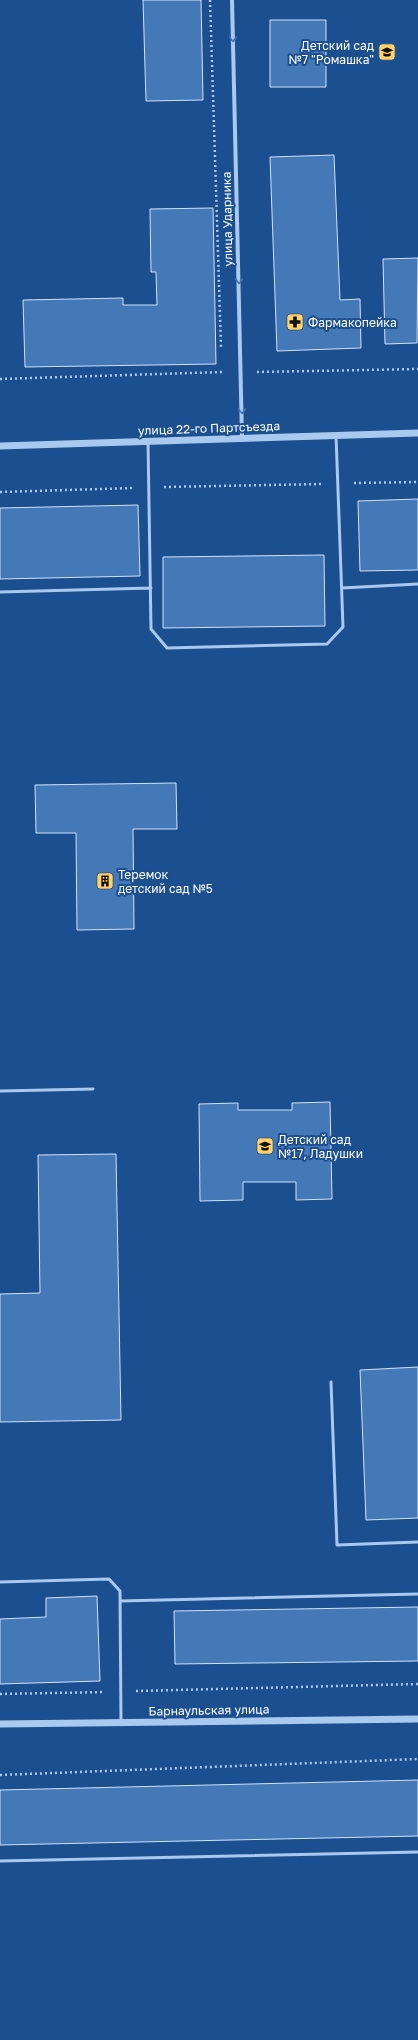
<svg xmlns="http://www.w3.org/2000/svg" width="418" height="2040" viewBox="0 0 418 2040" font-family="'Golos Text',sans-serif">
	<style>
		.building { fill: #4478b7; stroke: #cfe3fa }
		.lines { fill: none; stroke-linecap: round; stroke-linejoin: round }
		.path { stroke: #a9c9ee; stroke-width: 2.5; stroke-dasharray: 2 3; stroke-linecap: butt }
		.service { stroke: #a9c9ee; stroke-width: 3 }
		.minor { stroke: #a9c9ee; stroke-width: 4 }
		.tertiary { stroke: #a9c9ee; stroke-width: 7 }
		.oneway { stroke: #4674ac }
		.labels { text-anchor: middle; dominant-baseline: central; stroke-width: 4; stroke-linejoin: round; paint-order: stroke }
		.poi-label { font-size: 12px; fill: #fff; stroke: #1b4f8f; text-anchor: start }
		.street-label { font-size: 12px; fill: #fff; stroke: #1b4f8f }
	</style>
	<rect width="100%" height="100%" fill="#1b4f8f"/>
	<!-- building -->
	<path class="building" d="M143,0h58l2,100 -57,1z
		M270,20h56v67h-56z
		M334,155l6,145 20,-1 1,49 -84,3 -7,-194z
		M213,208l3,156 -191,3 -2,-67 100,-2v7h34l-1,-33h-5l-1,-63z
		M418,258l-1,85 -32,1 -2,-85z
		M418,499v71l-58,1 -2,-70z
		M138,505l2,71 -140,3v-71z
		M324,555l1,71 -162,2v-71z
		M176,783l1,46h-44l1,100 -57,1 -1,-97h-40l-1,-48z
		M330,1102l2,97 -36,1v-18h-53v18l-43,1 -1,-97 39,-1v7h54v-7z
		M116,1154l5,266 -121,2v-128l40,-1 -2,-138z
		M418,1367v151l-52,2 -6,-150z
		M97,1596l3,85 -100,3v-65l46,-2v-19z
		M418,1607v54l-243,3 -1,-53z
		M418,1780v56l-418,9v-55z"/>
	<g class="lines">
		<!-- path -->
		<path class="path" d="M210,0l11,347
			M257,372l161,-3
			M0,379l222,-7v-2
			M354,483l64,-1
			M164,487l157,-3
			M0,492l133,-4
			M136,1691l282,-7
			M0,1694l105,-2
			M0,1775l418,-16"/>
		<!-- service -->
		<path class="service" d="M148,441l3,188 16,19 160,-4 16,-17 -7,-192
			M342,588l76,-4
			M0,592l151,-4
			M0,1091l93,-2
			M331,1382l6,163 81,-3
			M0,1582l109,-3 11,12 1,131
			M120,1601l298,-7
			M0,1861l418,-9"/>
		<!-- minor -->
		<path class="minor" d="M232,0l10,437"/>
		<!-- tertiary -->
		<path class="tertiary" d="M0,446l418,-13
			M0,1724l418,-5"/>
	</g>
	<!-- one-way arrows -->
	<defs><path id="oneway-chevron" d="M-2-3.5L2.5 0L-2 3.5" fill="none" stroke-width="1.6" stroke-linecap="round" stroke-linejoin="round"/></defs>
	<g class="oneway">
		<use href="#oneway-chevron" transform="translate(233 39) rotate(89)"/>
		<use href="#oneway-chevron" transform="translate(239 281) rotate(89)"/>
		<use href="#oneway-chevron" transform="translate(242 411) rotate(89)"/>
	</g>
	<!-- icons -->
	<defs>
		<symbol id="school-square" viewBox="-11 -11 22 22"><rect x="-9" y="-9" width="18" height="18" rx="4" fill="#ffd166" stroke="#1b4f8f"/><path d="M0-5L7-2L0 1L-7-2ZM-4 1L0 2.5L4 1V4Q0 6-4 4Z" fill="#111"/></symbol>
		<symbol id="pharmacy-square" viewBox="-11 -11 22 22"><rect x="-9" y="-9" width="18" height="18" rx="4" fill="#ffd166" stroke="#1b4f8f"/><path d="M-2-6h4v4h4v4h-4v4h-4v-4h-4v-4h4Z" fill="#111"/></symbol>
		<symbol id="building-square" viewBox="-11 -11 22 22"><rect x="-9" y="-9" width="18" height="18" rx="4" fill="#ffd166" stroke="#1b4f8f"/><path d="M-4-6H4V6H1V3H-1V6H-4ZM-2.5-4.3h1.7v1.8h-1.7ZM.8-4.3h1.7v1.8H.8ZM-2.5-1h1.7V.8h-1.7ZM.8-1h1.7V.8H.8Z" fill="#111"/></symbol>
	</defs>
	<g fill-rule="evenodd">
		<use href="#school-square" x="377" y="42" width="20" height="20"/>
		<use href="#pharmacy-square" x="285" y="312" width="20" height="20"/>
		<use href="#building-square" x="95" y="871" width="20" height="20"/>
		<use href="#school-square" x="255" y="1136" width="20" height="20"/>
	</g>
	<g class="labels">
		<!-- poi labels -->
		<g class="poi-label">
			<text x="374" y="45" text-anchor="end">Детский сад<tspan x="374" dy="14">№7 "Ромашка"</tspan></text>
			<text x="308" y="322">Фармакопейка</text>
			<text x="118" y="874">Теремок<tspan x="118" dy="14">детский сад №5</tspan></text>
			<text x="278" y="1139">Детский сад<tspan x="278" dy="14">№17, Ладушки</tspan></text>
		</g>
		<!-- street labels -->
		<g class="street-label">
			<text transform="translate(227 219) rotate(-91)">улица Ударника</text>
			<text transform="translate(209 428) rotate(-2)">улица 22-го Партсъезда</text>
			<text transform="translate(209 1710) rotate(-1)">Барнаульская улица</text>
		</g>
	</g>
</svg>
